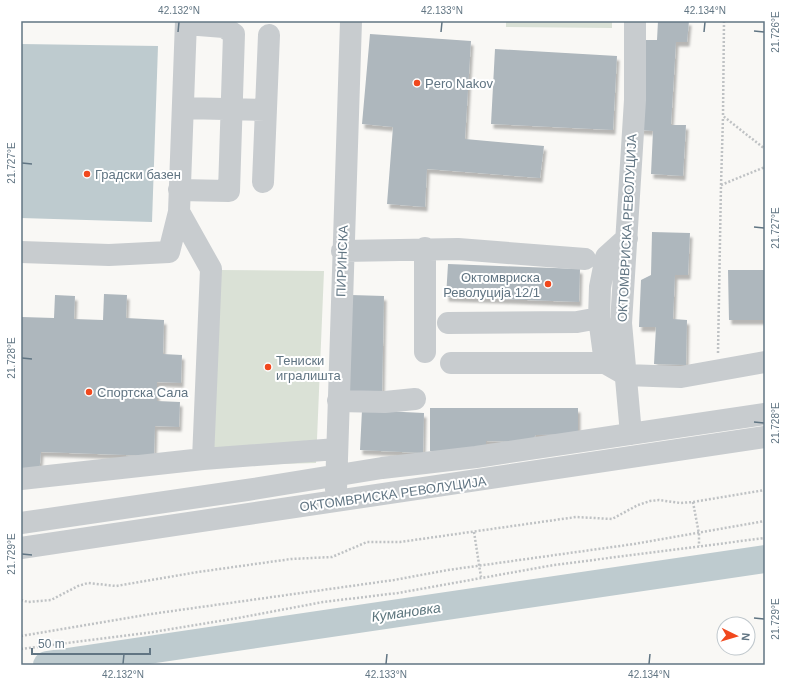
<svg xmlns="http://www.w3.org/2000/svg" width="786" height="686" viewBox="0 0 786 686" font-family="Arial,sans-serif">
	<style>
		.green { fill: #dae1d6 }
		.water { fill: #becbcf }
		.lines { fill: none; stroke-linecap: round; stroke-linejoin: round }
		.river { stroke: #becbcf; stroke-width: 28 }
		.building { fill: #aeb7bd; filter: url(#shadow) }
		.path { stroke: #bfc2c4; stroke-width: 2.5; stroke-dasharray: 2 2; stroke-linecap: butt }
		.minor { stroke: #c8cccf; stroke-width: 22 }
		.ticks { fill: none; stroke: #617583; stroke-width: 1.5 }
		.poi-dot { fill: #f1481d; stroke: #fff; stroke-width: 1.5 }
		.labels { text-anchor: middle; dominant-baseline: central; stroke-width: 4; stroke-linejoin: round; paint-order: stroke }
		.poi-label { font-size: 13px; fill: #617583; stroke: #fff; text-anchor: start }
		.street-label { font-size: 13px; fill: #617583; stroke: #fff }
		.water-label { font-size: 14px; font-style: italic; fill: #5c757d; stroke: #fff }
		.neatline { fill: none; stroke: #617583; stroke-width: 1.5 }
		.ticks-label { font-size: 10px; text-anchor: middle; fill: #617583 }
	</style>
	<defs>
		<filter id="shadow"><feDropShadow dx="2.5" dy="4.5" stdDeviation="1" flood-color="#0004"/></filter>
	</defs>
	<rect width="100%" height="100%" fill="#f9f8f5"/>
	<!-- green -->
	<path class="green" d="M506,21h106v7l-106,-1z
		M218,270l106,1 -8,192 -104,3z"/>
	<!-- water -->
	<path class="water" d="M21,44l137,2 -6,176 -131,-4z"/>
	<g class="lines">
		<!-- river -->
		<path class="river" d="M47,665l718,-106"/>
	</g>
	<!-- building -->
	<path class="building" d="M658,21h31l-2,21h-11l-5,83h15l-3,51 -32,-2 2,-43 -13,-1 5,-90h12z
		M370,34l101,7 -6,98 79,7 -4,32 -113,-9 -2,38 -38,-3 6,-77 -31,-3z
		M495,49l122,7 -4,74 -122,-6z
		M652,232l38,1 -2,42h-13l-2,44 14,1 -1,45 -32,-1 2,-37h-17l2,-47 10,-5z
		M448,264l132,5 -1,33 -133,-5z
		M728,270h37v50h-36z
		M104,294l23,1 -1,23 38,2 -1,34 19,1 -1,28 -24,-1v19l23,1 -1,25 -24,-1 -1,30 -113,-4 -2,23h-18l1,-158 32,1 1,-23 20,1 -1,23 29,1z
		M351,295l33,1 -2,100h-33z
		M430,408h148v26l-42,1 -6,7 -44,-1v10h-56z
		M362,410l62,3 -1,40 -63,-3z"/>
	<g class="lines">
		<!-- path -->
		<path class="path" d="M724,21l-1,95 42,33
			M721,185l2,-68
			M718,353l3,-168 44,-18
			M693,502l6,32v12
			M474,532l7,45
			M21,600l7,2 23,-2 27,-14 10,-3 28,3 82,-14 93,-13 41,-2 35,-15h33l176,-25 36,2 26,-14 12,-4 9,-1 21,3 13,-1 72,-12
			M21,636l130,-22 243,-34 54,-10 186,-26 131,-23
			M21,649l132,-17 85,-14 85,-16 75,-9 156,-28 211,-27"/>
		<!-- minor -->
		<path class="minor" d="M183,108l82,2
			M263,182l6,-147
			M179,190l50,1 5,-157 -10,-7 -38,-3
			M342,251l116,-2 127,10
			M21,252l88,3 60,-3 10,-40 7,-191
			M448,323l129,-1 22,-4
			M425,352v-104
			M451,363h154l21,12 55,2 84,-15
			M605,363l-6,-45 1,-31 6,-30 21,-19
			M338,401l47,1 30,-3
			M631,434l-10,-111 14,-223v-79
			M203,459l134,-10
			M21,479l182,-20 8,-190 -32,-57
			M336,490l15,-469
			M21,523l226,-33 135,-22 94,-11 289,-43
			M21,548l744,-111"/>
	</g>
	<!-- ticks -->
	<path class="ticks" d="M754,31l10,1M178,32l1,-10M441,32l1,-10M704,32l1,-10M22,163l10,1M754,227l10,1M22,358l10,1M754,422l10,1M22,554l10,1M754,618l10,1M123,664l1,-10M386,664l1,-10M649,664l1,-10"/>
	<!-- markers -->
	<g class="poi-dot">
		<circle cx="417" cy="83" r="4"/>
		<circle cx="87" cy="174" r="4"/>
		<circle cx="548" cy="284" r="4"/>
		<circle cx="268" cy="367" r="4"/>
		<circle cx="89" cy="392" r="4"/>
	</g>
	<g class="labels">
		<!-- poi labels -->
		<g class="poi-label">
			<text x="425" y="83">Pero Nakov</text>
			<text x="95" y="174">Градски базен</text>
			<text x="540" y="277" text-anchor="end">Октомвриска<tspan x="540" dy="15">Револуција 12/1</tspan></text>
			<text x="276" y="360">Тениски<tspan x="276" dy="15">игралишта</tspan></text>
			<text x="97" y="392">Спортска Сала</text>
		</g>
		<!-- street labels -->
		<g class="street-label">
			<text transform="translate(627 228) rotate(-87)">ОКТОМВРИСКА РЕВОЛУЦИЈА</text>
			<text transform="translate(342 261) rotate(-88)">ПИРИНСКА</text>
			<text transform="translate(393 494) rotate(-8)">ОКТОМВРИСКА РЕВОЛУЦИЈА</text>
		</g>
		<!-- water labels -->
		<g class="water-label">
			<text transform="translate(406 612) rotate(-8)">Кумановка</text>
		</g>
	</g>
	<!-- border -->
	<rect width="786" height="686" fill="none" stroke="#ffffff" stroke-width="44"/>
	<!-- north arrow -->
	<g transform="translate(736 636) rotate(95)"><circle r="19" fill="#ffffff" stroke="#c0c8cd"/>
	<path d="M0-3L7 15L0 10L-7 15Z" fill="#f1481d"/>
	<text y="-6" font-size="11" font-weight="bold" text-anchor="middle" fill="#617583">N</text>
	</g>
	<!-- scale -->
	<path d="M32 648v6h118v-6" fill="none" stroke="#617583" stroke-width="2"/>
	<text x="38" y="648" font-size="12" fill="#617583" stroke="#ffffff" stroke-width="3" paint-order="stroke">50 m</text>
	<rect x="22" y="22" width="742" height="642" class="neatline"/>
	<g class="ticks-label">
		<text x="179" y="14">42.132°N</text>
		<text x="442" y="14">42.133°N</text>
		<text x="705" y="14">42.134°N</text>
		<text transform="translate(775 32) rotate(-90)" y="4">21.726°E</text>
		<text transform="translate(11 163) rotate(-90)" y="4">21.727°E</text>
		<text transform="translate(775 228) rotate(-90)" y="4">21.727°E</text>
		<text transform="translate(11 358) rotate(-90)" y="4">21.728°E</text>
		<text transform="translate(775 423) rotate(-90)" y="4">21.728°E</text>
		<text transform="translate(11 554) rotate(-90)" y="4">21.729°E</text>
		<text transform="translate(775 619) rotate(-90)" y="4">21.729°E</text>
		<text x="123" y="678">42.132°N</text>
		<text x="386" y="678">42.133°N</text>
		<text x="649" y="678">42.134°N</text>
	</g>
</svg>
